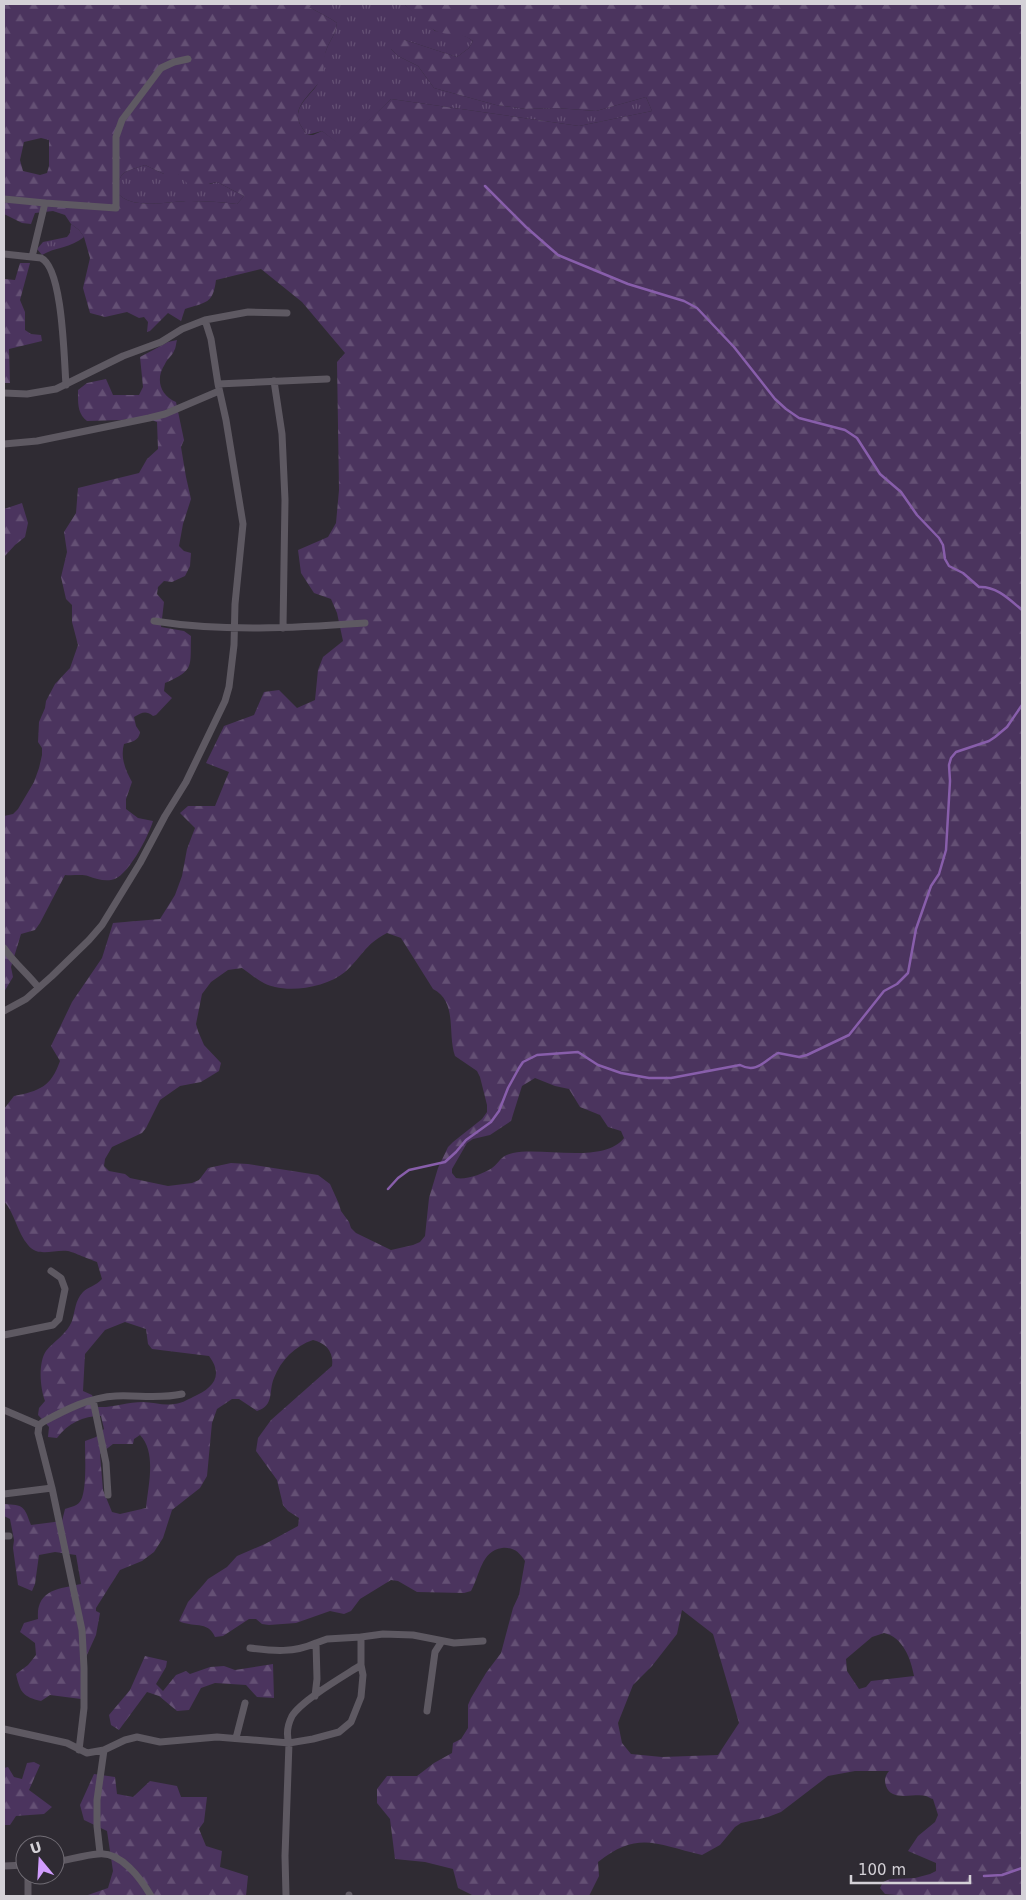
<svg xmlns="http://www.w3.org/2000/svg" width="1026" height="1900" viewBox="0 0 1026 1900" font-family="'DejaVu Sans',sans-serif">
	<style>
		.grass { fill: url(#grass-tufts) }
		.forest { fill: url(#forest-firs); fill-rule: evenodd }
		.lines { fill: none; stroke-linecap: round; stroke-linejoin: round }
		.stream { stroke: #885eab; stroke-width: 2.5 }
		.minor { stroke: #5e5962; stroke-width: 7 }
	</style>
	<defs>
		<pattern id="grass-tufts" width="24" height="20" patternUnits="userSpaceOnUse" patternTransform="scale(1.25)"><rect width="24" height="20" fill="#4b345e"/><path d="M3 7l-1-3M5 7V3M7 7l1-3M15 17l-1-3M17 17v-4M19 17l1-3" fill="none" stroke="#645074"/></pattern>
		<pattern id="forest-firs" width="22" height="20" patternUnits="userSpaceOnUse" patternTransform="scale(1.25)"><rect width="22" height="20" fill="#4b345e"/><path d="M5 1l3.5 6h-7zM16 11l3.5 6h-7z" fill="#645074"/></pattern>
	</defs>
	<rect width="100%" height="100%" fill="#2f2b33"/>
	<!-- grass -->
	<path class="grass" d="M309,4h95l31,27 24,3 8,3 6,4 -4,7 -12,9 -52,-17 -14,1v8l7,7 20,10 16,22 62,17 30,4 30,-1 40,3 50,-14 6,14 -73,15 -188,-27 -49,48 -20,-16 -15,4c-4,-7 -10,-12 -9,-21 1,-11 13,-20 19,-29 8,-13 4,-24 10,-37 4,-9 9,-15 10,-25l-6,-4 -22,-12z
		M145,165l19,9h14l32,10 7,-2 27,14 -7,8c-15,-2 -32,-3 -47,-3 -20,0 -60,10 -73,-9 2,-22 8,-20 28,-27z
		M71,224l8,6 5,7c-13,11 -29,10 -42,18l-5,-6 6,-7 24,-5 3,-4z"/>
	<!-- forest -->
	<path class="forest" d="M4,4h305v3l22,12 6,4c-1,10 -6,16 -10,25 -4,10 -2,21 -6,31 -6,11 -22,22 -23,35 -1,9 5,14 9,21h6l9,-4 20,15 49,-47 188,27 73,-15 -6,-14 -50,14 -40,-3 -30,1 -30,-4 -62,-17 -16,-22 -20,-10 -7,-7 -1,-8 7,-2 8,1 52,17 12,-9 4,-7c-13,-10 -27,-4 -39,-11 -11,-6 -21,-18 -30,-26h618v1892h-116l-21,-2 -5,-6 3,-6 7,-3 25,-1 15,-4 6,-3v-8l-28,-12 10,-15 17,-14 3,-7 -5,-16c-2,0 -6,-3 -7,-3 -12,-3 -35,6 -40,-10 -2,-6 -1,-10 3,-15h-34l-27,5 -47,36 -13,5 -27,6 -6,4 -15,18 -18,10c-45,-10 -63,-25 -104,7l1,14 -10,20h-115l-16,-8 -5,-19 -28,-7 -30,-3 -5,-40 -13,-16v-14l10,-13h30l17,-13 18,-10 1,-10 8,-4 7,-11v-23l3,-7 15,-25 15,-20 12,-45 6,-13 6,-34c-6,-9 -11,-14 -23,-13 -21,3 -22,27 -31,43l-7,2 -47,-1 -19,-11 -7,-1 -31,19 -9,12 -7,3 -14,-3 -34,12 -27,2 -7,-1 -6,-5h-7l-26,17 -8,1c-7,-17 -23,-9 -36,-16l9,-19 15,-17 5,-6 19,-12 10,-11 28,-12 33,-18 1,-8 -11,-7 -5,-6 -6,-25 -21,-29 2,-13 13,-18 61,-54c2,-14 -6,-23 -19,-26 -18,6 -32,20 -39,38 -6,14 1,27 -17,33l-18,-12h-7l-15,10 -5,14 -5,53 -7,12 -28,22 -9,28 -9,14 -12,9 -22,9 -24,38v3l4,2 -4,22 -15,33v31l-31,-4 -9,6c-18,-4 -21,-9 -25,-27l12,-9 8,-10 -1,-12 -15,-11 4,-9 14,-4c-2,-30 21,-30 43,-35l-5,-29 -21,-3 -16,3 -4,29 -3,7 -14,-6 -5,-37 1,-8 -4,-21 -6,-3v-12c20,1 20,2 27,21l31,-4 3,-12c6,-2 13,-3 16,-9 6,-11 4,-46 4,-59l11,-4 8,-8 -3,-13c-18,0 -33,7 -44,22l-9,-1 1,-10 -11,-12 1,-7 6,-7c-5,-13 -7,-38 1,-50 8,-10 21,-17 26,-30 3,-9 3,-21 11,-29 5,-5 13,-6 19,-13l-5,-17c-6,-2 -24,-10 -29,-11 -14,-2 -30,7 -40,-6 -11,-13 -13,-31 -24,-44v-92l10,-13c25,-5 37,-9 46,-35l-9,-15 21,-44 30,-44 11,-35 47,-4 15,-24 7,-19 5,-27 8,-21 -15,-15 8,-7h27l14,-34 -23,-9 18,-37 30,-11 10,-23 15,-2 18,18 18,-8 3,-30 5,-13 20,-16 -6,-28 -6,-14 -17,-6 -13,-20 -3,-23 30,-13 8,-14 3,-33 -2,-128 8,-9 -43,-51 -41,-33 -45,11c-3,24 -10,22 -31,29l-4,12 -13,-8 -18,18 -3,1 1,-10 -4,-5 -5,1 -12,-6 -22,5 -15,-4 -7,-25 7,-30 -6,-21 -5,-7 -8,-6 -6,-9 -12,-4 -18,2 -4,11 -9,-1 -18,-9zM41,138l8,2v26l-2,7 -7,2 -17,-4 -3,-11 4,-18zM145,165l19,9h14l10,10 7,3 22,-5 27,14 -7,8c-15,-2 -32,-3 -47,-3 -20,0 -60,10 -73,-9 2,-22 8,-20 28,-27zM387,933l14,5 32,51c25,13 14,44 22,67l22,15 3,6 7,28v7l-5,7 -29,23 -5,5 -10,21 -9,30 -4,38 -5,6 -7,3 -22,5 -35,-17 -5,-5 -2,-6 -8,-11 -2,-7 -9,-20 -12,-9 -70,-11 -17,-1 -23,5 -9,12 -7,3 -24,3 -38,-8 -5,-4 -16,-3 -5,-5 1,-7 7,-12 30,-14 4,-5 14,-28 20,-14 21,-4 18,-11 2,-8 -17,-18 -6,-14 -2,-7 6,-30 9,-12 17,-12 14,-2c10,7 21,17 33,19 21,5 53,-1 70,-15 17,-15 19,-27 42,-39zM535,1078l20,8 14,3 11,18 20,8 8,12 13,4 3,7c-20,26 -81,9 -111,15 -13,3 -12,8 -21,15 -9,6 -26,12 -36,10l-4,-5v-4l15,-26 6,-4 17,-4 21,-14 11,-35zM125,1322l21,7 2,15 4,5 57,7c16,21 2,33 -16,41 -6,3 -13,7 -19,7 -10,2 -21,-2 -31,-2 -16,0 -30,6 -46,5l-5,-12 -9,-4 2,-37 20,-24zM140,1435c17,18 8,51 6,73l-26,6 -8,-2 -9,-22 -3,-36 13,-10h20l1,-5zM682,1610l31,24 26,89 -21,32 -56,2 -31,-3 -9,-11 -4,-20 15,-38 19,-19 25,-32zM884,1633c19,4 27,26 30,43l-43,5 -5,6 -7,2 -12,-18 -1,-12 26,-22z
		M20,263h10l-10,37 5,12v18l6,4 10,1 1,6 -33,8 1,34h-6v-102l1,-2 10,1z
		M177,340c-1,3 -1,8 -3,11 -2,5 -7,8 -9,13 -10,15 -5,31 11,38l8,38 -3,7 5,30 5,22 -8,25 -4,22 5,5 7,2 -1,13 -5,10 -13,6 -8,-1 -6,6 -1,7 7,8 -3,25 23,4 7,5c-1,31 4,34 -26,47l-1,8 8,7 -16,17 -3,1c-8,-6 -11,-3 -19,1l2,9 4,6c-1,9 -9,10 -16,12 -4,14 2,27 8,38l-6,17v10l12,9 15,3c-4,14 -26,58 -42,59 -8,1 -15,-1 -23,-4 -6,-2 -16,0 -23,-1l-25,48 -5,7 -14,4 -10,33 2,10 -9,15v-176l9,-2 5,-5 16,-27 5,-14 3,-13v-7l-4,-6 1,-20 6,-14 1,-7 9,-17 15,-16 8,-23 -6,-23v-17l-6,-6 -5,-22 6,-25 -3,-20 12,-19 2,-25 57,-14 4,-1 8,-14 11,-10 -1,-27 -14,-5 -21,3 -35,1c-10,-8 -9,-19 -9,-31l9,-7 19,-4 7,16h26l4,-8 -3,-30 28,-15z
		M22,503l6,20 -3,14 -10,8 -11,12v-48z
		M145,1656l22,5 -1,6 -10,17 7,7 13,-16 10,-4 4,3 20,-7 14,-1 11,4 38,-6 1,34 -17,-1 -11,-12 -31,-2 -14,5 -12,22 -12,1 -18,-15 -12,-4 -28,38 -8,-5 -2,-10 21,-25z
		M34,1762l6,3 -11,25 23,17 -8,7 -28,2 -6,9h-6v-57l4,-1 6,10 8,2 5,-16z
		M94,1774l21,3 2,17 16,3 17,-16 27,5 4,11h26l-3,25 -5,7 7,17 16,5 -2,16 28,9 -2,20h-161l23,-8 5,-17 -6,-40 -23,-11 -4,-15z"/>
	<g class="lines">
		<!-- stream -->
		<path class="stream" d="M485,186l41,41 32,28 70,29 56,17 13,7 37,39 41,52 11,10 13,9 46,12 12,8 23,36 21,18 16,23 22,23 4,7 2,14 4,7 14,7 16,14c17,-1 30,12 43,23
			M388,1189l10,-11 11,-8 36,-8 11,-10 10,-12 25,-18 8,-11 9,-23 11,-20 4,-6 14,-7 41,-3 20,13 23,8 28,5h22l69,-13c17,9 25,-5 38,-12l21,4 8,-2 42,-20 35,-44 13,-7 11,-11 8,-44 15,-43 8,-12 7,-24 4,-69 -1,-16 2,-7 5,-6 33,-11 6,-4 12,-10 15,-22
			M984,1876l18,-1 20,-7"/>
		<!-- minor -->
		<path class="minor" d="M4,199l41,4 -13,54
			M45,203l71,5v-71l6,-17 39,-52 13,-6 14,-3
			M4,254l37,4c22,10 23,102 25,127
			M274,381l8,53 3,66 -2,128
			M218,384l109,-5
			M4,393l23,1 29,-5 67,-33 38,-14 21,-13 23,-9 43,-8 39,1
			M4,444l33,-3 112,-23 16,-4 54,-23
			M154,621c70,11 140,7 211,2
			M4,948c10,15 23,25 34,39
			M4,1011l22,-12 26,-23 37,-36 13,-15 38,-62 25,-47 21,-34 39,-81 4,-14 5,-42 1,-41 8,-80 -17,-104 -8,-36 -7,-45 -6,-19
			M4,1335l49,-10 6,-6 6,-30 -4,-11 -10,-7
			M93,1400l13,63 2,32
			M4,1410l35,15
			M52,1488l30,142 2,38v40l-5,42
			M4,1494l48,-6 -14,-55 1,-8 4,-3c22,-12 47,-25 73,-26 22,-1 44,3 66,-2
			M4,1536h5
			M361,1637l22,-3 30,1 41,8 29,-2
			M250,1648c23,3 44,5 66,-5
			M315,1696l2,-17 -1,-36 11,-4 34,-2v28
			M427,1711l8,-59 7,-11
			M4,1729l63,14 20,10 17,-3 21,-10 12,-3 23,5 57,-5 72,6 24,-4 26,-7 12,-10 10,-25 2,-22 -2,-10c-17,11 -59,35 -69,51 -4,8 -6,18 -3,27l-4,113 1,40
			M236,1738l9,-35
			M100,1853l-3,-27v-26l7,-50
			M55,1862c14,-2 29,-7 43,-8 23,-3 43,25 53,42
			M4,1866l21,-1
			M28,1896v-21
			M349,1896v-1"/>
	</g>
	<!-- border -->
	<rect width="1026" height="1900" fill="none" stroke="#d4d1d7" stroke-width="10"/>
	<!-- north arrow -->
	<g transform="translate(40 1860) rotate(342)"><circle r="24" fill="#2f2b33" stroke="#716d75"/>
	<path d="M0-4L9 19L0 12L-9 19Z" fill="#d19dfe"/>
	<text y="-8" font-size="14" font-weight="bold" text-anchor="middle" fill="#d4d1d7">U</text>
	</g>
	<!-- scale -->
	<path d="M851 1875v8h119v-8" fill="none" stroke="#d4d1d7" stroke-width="2.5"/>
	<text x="858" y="1875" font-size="15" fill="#d4d1d7" stroke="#2f2b33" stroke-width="4" paint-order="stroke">100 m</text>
</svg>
